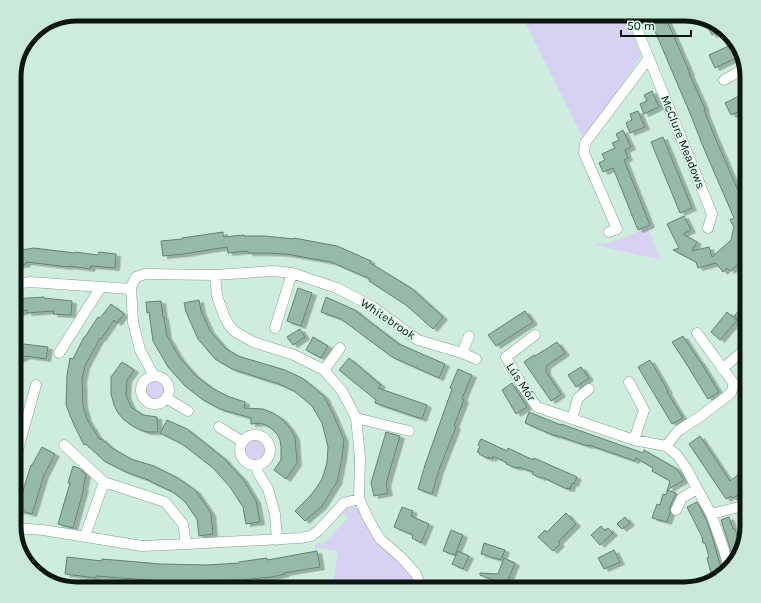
<svg xmlns="http://www.w3.org/2000/svg" width="761" height="603" viewBox="0 0 761 603" font-family="Karla,sans-serif">
	<style>
		.green { fill: #d7d1f2 }
		.building { fill: #96b9a8; stroke: #658173; filter: url(#shadow) }
		.lines { fill: none; stroke-linecap: round; stroke-linejoin: round }
		.street-casing { stroke: #83a092; stroke-width: 11 }
		.street { stroke: #fff; stroke-width: 10 }
		.labels { text-anchor: middle; dominant-baseline: central; stroke-width: 3; stroke-linejoin: round; paint-order: stroke }
		.street-label { font-size: 12px; fill: #0c1712; stroke: #dbfaeb }
		.rim { fill: none; stroke: #0c1712; stroke-width: 5 }
	</style>
	<defs>
		<filter id="shadow"><feDropShadow dx="4.5" dy="2.5" stdDeviation="0" flood-color="#0004"/></filter>
	</defs>
	<rect width="100%" height="100%" fill="#ceedde"/>
	<!-- green -->
	<path class="green" d="M521,14h103l17,42 -57,84z
		M648,228l13,32 -69,-16 18,-1z
		M145 390a10 10 0 1 1 20 0a10 10 0 1 1-20 0Z
		M245 450a10 10 0 1 1 20 0a10 10 0 1 1-20 0Z
		M352,507l8,1 20,37 28,26 6,8 4,10h-79l-6,-4 5,-34 -18,-3 -5,1v-5l5,-2 2,2 10,-9 16,-17 -5,-6 4,-4z"/>
	<!-- building -->
	<path class="building" d="M657,14h7l26,59h-1l16,36 -1,1 10,25 33,76v36l-3,18 -3,-3 -11,9 -3,-3 -4,4 -7,-9 -18,5 -2,-6 -23,-12 6,-2 -12,-24 17,-8 7,14 -8,4 14,8 -5,9 17,-4 3,10 19,-17 3,-13 -4,-7 4,-2 -32,-74 -10,-26 -43,-101z
		M705,22l12,4 7,3 -12,6z
		M735,43l6,6 1,6 -27,13 -6,-13z
		M652,91l7,16 -15,7 -4,-10 7,-3 -3,-6z
		M747,92v16l-16,7 -6,-12z
		M638,111l7,16 -15,6 -4,-10 6,-3 -2,-6z
		M623,130l8,17 -6,3 3,8 -4,2 26,65 -12,5 -25,-62 -10,4 -4,-9 6,-3 -3,-6 13,-6 -3,-5 7,-3 -3,-6z
		M663,137l29,71 -12,5 -29,-71z
		M223,232v5l21,-2v1h21l29,3v-1l43,8 34,15 -1,2 41,25 32,29 -10,12 -27,-24 -37,-24 1,-2 -39,-17 -45,-8 -19,-1h-19v-2l-20,2 -1,-6 -43,7 -21,2 -2,-15 21,-2v-1z
		M34,248l41,5v-1l23,3 1,-3 17,2 -1,14 -24,-2 -1,3 -21,-3v1l-43,-5v2l-12,2v-15z
		M298,288l14,5 -11,33 -14,-5z
		M44,297v1l28,3 -1,14 -18,-1 1,-3 -27,2v-3l-13,5v-16z
		M326,297l31,14v1l42,32 46,20 -6,14 -47,-21 -51,-38 -20,-7z
		M199,300l2,11 9,20 15,17 13,8 47,14 17,8 22,18 10,20 10,24 -2,18 -5,24 -15,24 -17,15 -10,-10 15,-15 7,-9 5,-8 5,-16 1,-16 -6,-24 -10,-17 -18,-15 -15,-7 -47,-15 -17,-10 -17,-20 -12,-27 -2,-9z
		M161,301l2,16h1l3,19 13,22 15,17 17,13 15,8 18,6 -1,6 19,1 10,4 9,6 7,8 6,10 2,26 -11,16 -12,-9 7,-10v-13l-1,-7 -3,-6 -6,-6 -10,-5 -10,1v-6l-31,-9 -17,-9 -18,-14 -17,-19 -15,-26 -4,-29 -2,1 -1,-11z
		M111,304l13,10 -7,9 -3,-3 -13,19 -1,-1 -15,28 -3,14 1,25 4,14 13,21 1,-2 11,10 19,11 23,7 24,12 18,13 15,22 2,21 -14,2 -2,-17 -12,-17 -12,-10 -22,-10v-1l-25,-9 -22,-11 -18,-17 -2,1 -10,-20 -8,-20 1,-30 3,-17 3,1 11,-22h1l13,-20 2,1z
		M742,307l5,3v17l-13,-11z
		M525,311l8,11 -37,24 -8,-11z
		M727,312l10,8 -17,20 -9,-8z
		M300,329l5,8 -12,8 -6,-8z
		M683,336l17,26v-1l19,31 -11,7 -21,-34 -15,-23z
		M313,337l15,9 -7,12 -15,-8z
		M557,342l8,11 -19,13v6l15,22 -10,7 -27,-39 10,-7 1,1z
		M24,344l24,3 -2,12 -20,-3 -12,6v-13z
		M349,358l32,27 -3,3 49,17 -5,14 -47,-16 1,-3 -37,-30z
		M650,360l18,31 -1,1 16,26 -11,6 -34,-57z
		M122,362l12,8 -7,10 -1,15 5,12 12,8 14,2 1,15h-12l-12,-5 -10,-7 -6,-7 -4,-8 -3,-11v-17z
		M581,367l8,11 -13,9 -8,-12z
		M458,369l14,6 -10,24 2,1 -10,26 2,1 -17,43 -7,24 -14,-5 7,-24 27,-76 -2,-1z
		M512,383l15,24 -11,7 -14,-24z
		M529,412l32,13v-1l82,29 1,-3 33,19 7,11 -17,10 9,3 -6,14v6l-3,9 -15,-4 5,-14 3,1 3,-11 3,1 4,-14 -18,-10 1,-3 -17,-10 -1,3 -46,-16 -1,1 -33,-11v1l-30,-13z
		M167,420l20,9 39,31v1l17,18 13,22 4,21 -14,2 -3,-17 -13,-20 -17,-19 -31,-24 -22,-11z
		M386,432l14,4 -14,48 2,9 -14,3 -3,-13z
		M700,436l30,45 9,-7 8,12 -9,6 2,2 -7,4 -2,-2 -5,3 -37,-55z
		M481,439l26,12 1,-3 25,12 1,-2 43,19 -3,7 -2,-1 -2,6 -3,-1v1l-25,-12 -1,1 -9,-4 1,-2 -14,-5v1l-3,-1v1l-10,-4 1,-1 -14,-7 -1,3 -3,-2v2l-10,-5 1,-1 -3,-1 3,-6 -2,-1z
		M42,447l13,7 -11,21 -12,39 -15,-4 14,-45h1z
		M73,466l6,2 7,7 -3,13h1l-11,40 -15,-4 12,-41h-2z
		M697,502l10,19 4,12 12,41 -10,7 -6,-23 2,-1 -4,-14h-2l-1,-6 -15,-30z
		M402,507l11,4 -2,5 18,8 -8,19 -9,-5 1,-3 -19,-8z
		M566,513l10,11 -18,18 2,2 -7,7 -15,-14 7,-7 2,2z
		M625,517l5,6 -8,6 -5,-5z
		M729,517l4,12h2l5,16 -6,16 -13,-41z
		M601,526l4,5 3,-3 5,5 -13,12 -9,-10z
		M451,530l12,5 -8,20 -12,-4z
		M484,543l21,7 -4,10 -20,-6z
		M614,550l6,12 -16,7 -6,-11z
		M317,551l3,16 -36,6 1,1 -13,3 -31,3 -81,1 -64,-5v2l-31,-4 2,-17 35,4v-2l59,5 46,1 32,-2v-1l28,-4v2z
		M458,551l11,5 -6,13 -11,-5z
		M504,558l11,5 -9,22 -26,-10v-2l18,1z"/>
	<g class="lines">
		<defs>
			<path id="street" d="M631,14l81,200 -4,14
				M724,80l21,-12
				M609,232l8,-3 -33,-76 1,-10 64,-85
				M14,284l16,-2 101,7
				M275,328l17,-55
				M535,335l-29,22 17,30 14,20 97,33 32,6 11,9 9,13 25,46 13,36 5,19
				M59,353l42,-66
				M462,353l14,6
				M722,369l21,-18
				M324,370l16,-22
				M141 390a14 14 0 1 1 28 0a14 14 0 1 1-28 0Z
				M154,376l-14,-26 -7,-28 -2,-35 5,-10 9,-3 70,1
				M629,382l15,28 -10,30
				M166,398l22,13
				M356,418l53,13
				M572,419l6,-21 11,-9
				M219,427l24,15
				M240 450a15 15 0 1 1 30 0a15 15 0 1 1-30 0Z
				M64,445l40,37 61,20 18,22 3,20
				M666,446l12,-15 23,-15 30,-23 3,-9 -37,-51
				M14,464l22,-79
				M256,465l2,8 10,16 7,25 2,26
				M359,499l1,-42 -4,-39 -14,-27 -18,-21 -30,-15 -41,-13 -19,-11 -5,-6 -5,-9 -7,-20 -2,-21 59,-4 18,2 45,15 36,19 45,33 44,13 7,-17
				M676,510l6,-12 15,-9
				M711,514l36,-9
				M14,528l29,2 99,16 44,-2 114,-6 11,-2 8,-6 25,-27 15,-4 10,21 11,19 22,19 14,16 6,15
				M85,536l19,-54"/>
		</defs>
		<!-- street casing -->
		<use href="#street" class="street-casing"/>
		<!-- street -->
		<use href="#street" class="street"/>
	</g>
	<g class="labels">
		<!-- street labels -->
		<g class="street-label">
			<text transform="translate(683 142) rotate(68)">McClure Meadows</text>
			<text transform="translate(388 319) rotate(34)">Whitebrook</text>
			<text transform="translate(521 382) rotate(57)">Lús Mór</text>
		</g>
	</g>
	<!-- crop -->
	<path d="M0 0H761V603H0ZM77 21H684A56 56 0 0 1 740 77V526A56 56 0 0 1 684 582H77A56 56 0 0 1 21 526V77A56 56 0 0 1 77 21Z" fill="#cae8da" fill-rule="evenodd"/>
	<path class="rim" d="M77 21H684A56 56 0 0 1 740 77V526A56 56 0 0 1 684 582H77A56 56 0 0 1 21 526V77A56 56 0 0 1 77 21Z"/>
	<!-- scale -->
	<path d="M621 30v6h70v-6" fill="none" stroke="#0c1712" stroke-width="2"/>
	<text x="627" y="30" font-size="12" fill="#0c1712" stroke="#dbfaeb" stroke-width="3" paint-order="stroke">50 m</text>
</svg>
